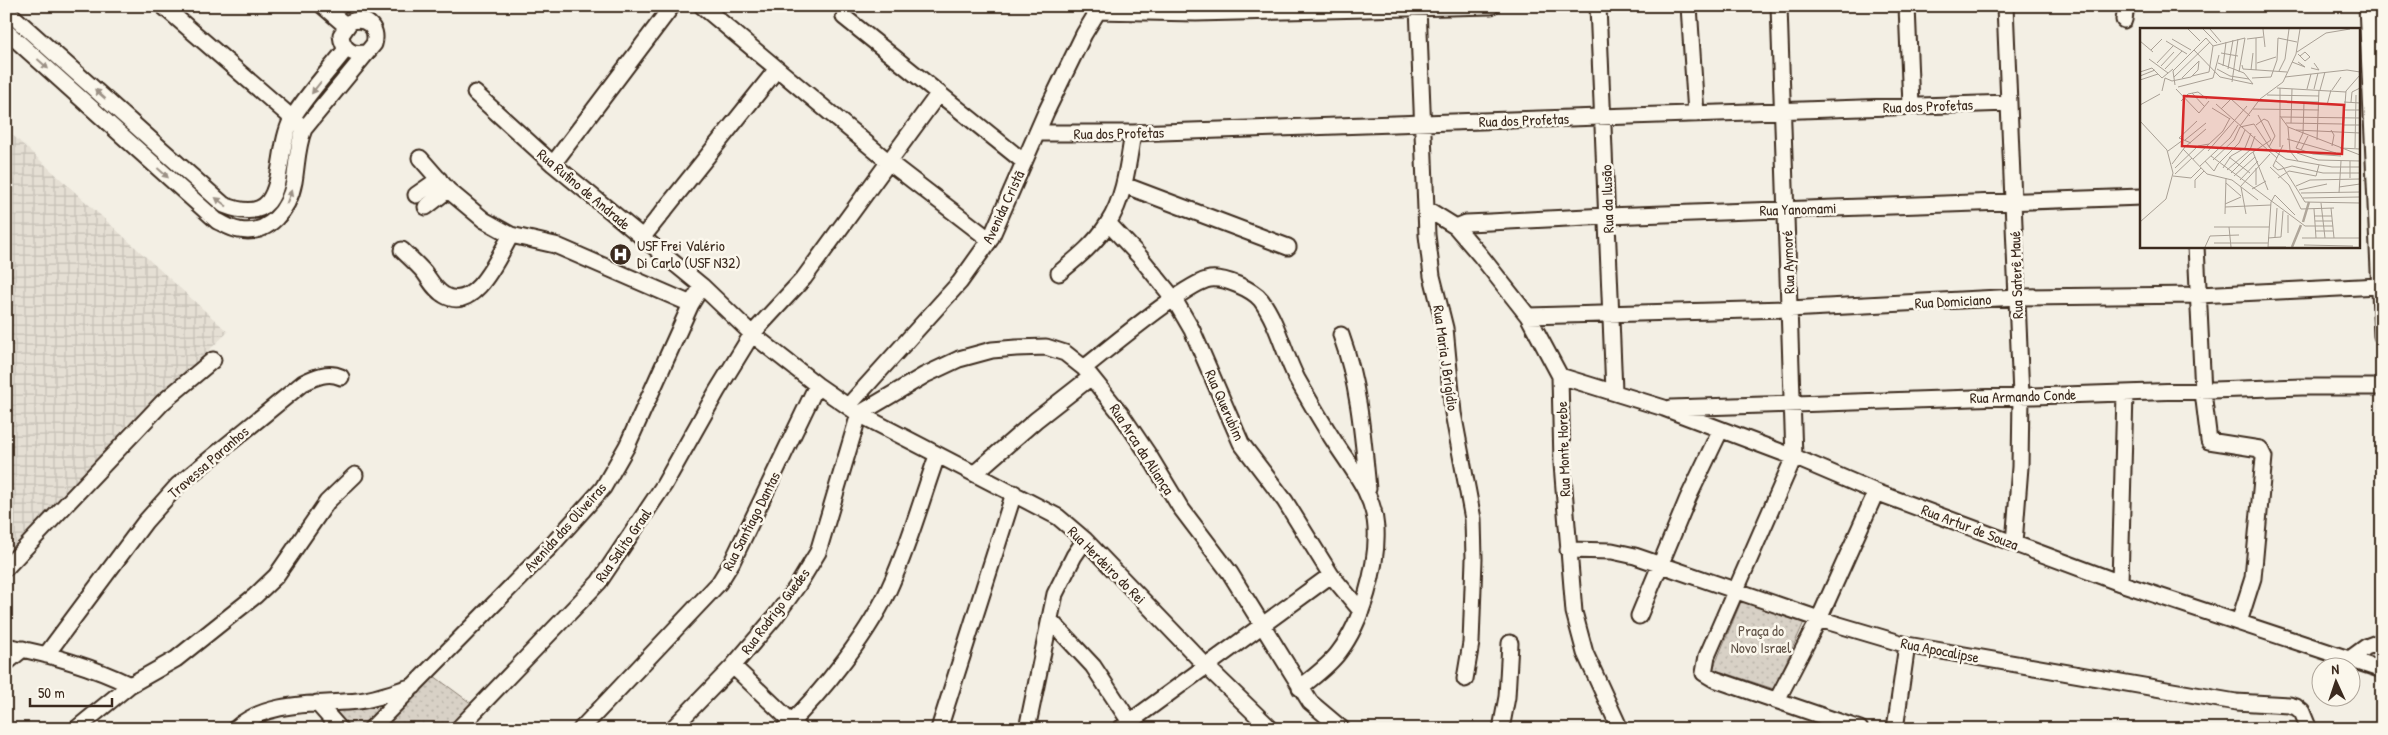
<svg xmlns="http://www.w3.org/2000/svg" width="2388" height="735" viewBox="0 0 2388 735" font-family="'Patrick Hand',sans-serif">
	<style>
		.industrial { fill: url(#industrial-grid) }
		.grass { fill: url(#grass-dots); stroke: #8a7e72 }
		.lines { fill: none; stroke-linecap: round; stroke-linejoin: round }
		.minor-casing { stroke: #3b2a1e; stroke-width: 19 }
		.minor { stroke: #fbf7ec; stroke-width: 15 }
		.oneway { fill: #9b9085 }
		.labels { text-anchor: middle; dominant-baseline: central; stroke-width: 5; stroke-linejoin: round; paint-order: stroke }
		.street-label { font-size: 15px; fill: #3b2a1e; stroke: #fbf7ec }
		.poi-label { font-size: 15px; fill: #3b2a1e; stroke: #fbf7ec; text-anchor: start }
		.park-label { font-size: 15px; fill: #625448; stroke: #fbf7ec }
		.inset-river { fill: none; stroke: #afa69a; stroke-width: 2.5 }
		.inset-road { fill: none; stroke: #a9a095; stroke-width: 1 }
		.view { fill: #d62828; fill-opacity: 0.15; stroke: #d62828; stroke-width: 2.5 }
		.inset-edge { fill: none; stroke: #3b2a1e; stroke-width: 2.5 }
	</style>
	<defs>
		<pattern id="industrial-grid" width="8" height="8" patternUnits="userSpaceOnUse" patternTransform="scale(1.25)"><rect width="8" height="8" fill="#e5dfd4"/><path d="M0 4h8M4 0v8" fill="none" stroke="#c5c0b6"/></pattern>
		<pattern id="grass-dots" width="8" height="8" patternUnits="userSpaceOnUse" patternTransform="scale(1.25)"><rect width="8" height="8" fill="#d8d1c6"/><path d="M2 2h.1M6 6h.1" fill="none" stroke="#bab4aa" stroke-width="1.8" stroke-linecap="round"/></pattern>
	</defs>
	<rect width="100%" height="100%" fill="#f3efe4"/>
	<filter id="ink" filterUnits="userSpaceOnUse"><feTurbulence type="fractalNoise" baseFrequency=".02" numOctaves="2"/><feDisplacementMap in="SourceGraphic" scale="10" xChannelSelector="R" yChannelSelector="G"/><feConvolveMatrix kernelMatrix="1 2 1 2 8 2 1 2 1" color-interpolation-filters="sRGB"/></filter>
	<g filter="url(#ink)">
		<!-- industrial -->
		<path class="industrial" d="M6,129l222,203 -98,94 -2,-3 -65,82 -57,57z"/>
		<!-- grass -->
		<path class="grass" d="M1743,597l62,23 -31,69 -61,-20z
			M434,676l38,28 -24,25h-68z
			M407,689l-43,40h-17l-19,-22z"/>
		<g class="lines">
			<defs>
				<path id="minor" d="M163,6l136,118
					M323,6l22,19
					M702,6l188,157 100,77
					M1418,6l9,229 5,41 13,52 8,85 20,106 1,40 -3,84 -6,36
					M1598,6l16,385
					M1689,6l7,108
					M1779,6l15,451 -87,199 -3,17 10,6 146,50
					M1907,6l4,100
					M2005,6l16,390 -1,71 -6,76
					M2367,6l15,330
					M6,10l218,195c68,27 48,-50 68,-86 13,-23 37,-48 54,-70
					M1096,11l100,2 295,-7
					M844,17l180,145
					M2124,20l2,-14
					M6,31l211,190c7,3 14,8 22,9 30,6 50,-21 55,-48 3,-18 3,-36 10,-53l70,-85c5,-17 -9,-28 -24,-22l-9,13c1,14 12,22 26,17
					M475,93l78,71 149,122 50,48 65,51 42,29 199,103 27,23 120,125 66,64
					M1038,133h95l876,-30
					M420,158l28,32 36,30 27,15 44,10 136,59
					M553,164l119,-158
					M1124,185l164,62
					M416,195l23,-16
					M426,207l22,-17
					M1427,209l29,18 24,28 48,61 32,60 2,88 12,148 11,41 35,76
					M1108,223l32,34 34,42 18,31 49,113 44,58 46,74 30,36
					M1456,227l10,-4 24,-1 117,-6 535,-19
					M642,238l135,-169
					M2196,246l7,146 6,49 51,8 4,8 -11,121 -14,44
					M402,250c7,7 15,14 22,22 6,8 11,18 20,23 31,19 55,-40 67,-60
					M1059,273c17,-14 37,-30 49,-50 17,-26 20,-60 25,-90
					M1528,316l261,-7 229,-12 181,-2 180,-9
					M1341,335c18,49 22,102 27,154
					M1084,368c23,-18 103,-86 126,-89 14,-2 42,10 51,21 17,23 23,54 36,79 12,21 24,42 37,62 17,27 40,52 42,87 2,38 -14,94 -37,124 -10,14 -26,25 -39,36
					M1560,376l104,32 130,49 82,35 244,91 262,87
					M849,405l111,-123 30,-42 56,-128 38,-78 17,-28
					M1671,408l631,-21h80
					M859,414l66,-39 34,-16 33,-9 24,-2 30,-1 19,6 19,15 37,46 27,40 32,53 50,66 80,129 32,27
					M975,473l61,-53 55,-43
					M1568,550l44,1 23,5 184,63 88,26 329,57 53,3 7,2 6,5 7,17
					M6,568l157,-166 50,-42
					M2120,583l5,-189
					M1639,616l49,-118 32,-67
					M1050,620l43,46 37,56
					M6,646c43,8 85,20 124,39
					M46,655l99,-133 33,-37 125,-102c12,-6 25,-12 38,-6
					M2351,658l15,-11 16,-6
					M6,663l17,-14
					M733,666l66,63
					M1777,700l42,-81 57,-127
					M317,703l23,26
					M76,729l54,-44 46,-26 79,-63 21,-20 51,-74 28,-27
					M235,729c32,-29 83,-24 123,-28 19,-2 38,-10 56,-15
					M371,729l180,-183 52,-58 24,-42 64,-142 11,-18
					M458,729l141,-147 65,-97 53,-94 35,-57 52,-56 135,-185
					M581,729l138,-146 13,-21 85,-177
					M672,729l61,-63 42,-49 23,-32 20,-33 41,-138
					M784,729c38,-36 88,-99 108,-147 18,-40 30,-84 45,-126
					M939,729l75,-236
					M1027,729l28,-135 19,-38 11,-16
					M1120,729l211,-154
					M1501,729l6,-32 3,-54
					M1895,729l12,-84"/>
			</defs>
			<!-- minor casing -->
			<use href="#minor" class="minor-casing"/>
			<!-- minor -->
			<use href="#minor" class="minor"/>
		</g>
		<!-- one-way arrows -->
		<defs><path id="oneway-solid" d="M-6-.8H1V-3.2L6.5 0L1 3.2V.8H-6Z" transform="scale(1.25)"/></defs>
		<g class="oneway">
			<use href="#oneway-solid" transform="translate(43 64) rotate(42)"/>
			<use href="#oneway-solid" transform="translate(316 88) rotate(128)"/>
			<use href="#oneway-solid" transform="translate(100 94) rotate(-138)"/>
			<use href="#oneway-solid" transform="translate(163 173) rotate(42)"/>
			<use href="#oneway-solid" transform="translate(289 197) rotate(-70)"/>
			<use href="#oneway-solid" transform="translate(221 202) rotate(-143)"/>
		</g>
	</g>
	<!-- icons -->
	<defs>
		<symbol id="hospital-disc" viewBox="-11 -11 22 22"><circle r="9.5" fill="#3b2a1e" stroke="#fbf7ec"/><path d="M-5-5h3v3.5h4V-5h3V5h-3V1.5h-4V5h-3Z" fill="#fff"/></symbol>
	</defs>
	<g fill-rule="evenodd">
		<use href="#hospital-disc" x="608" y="242" width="25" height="25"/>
	</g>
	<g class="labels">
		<!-- street labels -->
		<g class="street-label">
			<text transform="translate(1928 106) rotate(-2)">Rua dos Profetas</text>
			<text transform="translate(1524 120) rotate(-2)">Rua dos Profetas</text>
			<text transform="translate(1119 133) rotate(-1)">Rua dos Profetas</text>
			<text transform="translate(584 189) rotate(40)">Rua Rufino de Andrade</text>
			<text transform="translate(1607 199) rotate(-92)">Rua da Ilusão</text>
			<text transform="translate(1003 207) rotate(-65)">Avenida Cristã</text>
			<text transform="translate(1798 209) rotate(-2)">Rua Yanomami</text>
			<text transform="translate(1788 262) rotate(-92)">Rua Aymoré</text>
			<text transform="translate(2016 275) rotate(-92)">Rua Saterê Maué</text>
			<text transform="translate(1953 301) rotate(-3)">Rua Domiciano</text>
			<text transform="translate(1446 358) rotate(82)">Rua Maria J Brigídio</text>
			<text transform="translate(2023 396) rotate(-2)">Rua Armando Conde</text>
			<text transform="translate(1225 405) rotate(66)">Rua Querubim</text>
			<text transform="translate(1142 449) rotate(57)">Rua Arca da Aliança</text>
			<text transform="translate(1563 449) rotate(-92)">Rua Monte Horebe</text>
			<text transform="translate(208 462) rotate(-41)">Travessa Paranhos</text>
			<text transform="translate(751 521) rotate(-63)">Rua Santiago Dantas</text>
			<text transform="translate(565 527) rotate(-48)">Avenida das Oliveiras</text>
			<text transform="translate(1970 527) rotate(21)">Rua Artur de Souza</text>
			<text transform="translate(623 545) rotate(-55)">Rua Salito Graal</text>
			<text transform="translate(1107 565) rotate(45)">Rua Herdeiro do Rei</text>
			<text transform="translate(775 611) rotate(-53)">Rua Rodrigo Guedes</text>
			<text transform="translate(1940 650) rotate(11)">Rua Apocalipse</text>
		</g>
		<!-- poi labels -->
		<g class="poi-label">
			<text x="637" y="245">USF Frei Valério<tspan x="637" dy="17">Di Carlo (USF N32)</tspan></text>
		</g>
		<!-- park labels -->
		<g class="park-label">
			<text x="1761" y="630">Praça do<tspan x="1761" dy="17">Novo Israel</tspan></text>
		</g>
	</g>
	<!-- overview -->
	<g transform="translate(2140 28)">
		<rect width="220" height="220" fill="#f3efe4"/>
		<path class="inset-river" d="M163,194l6,-20M152,219l9,-22"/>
		<path class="inset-road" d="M48,1l12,12M63,1l14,14M70,1l11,13M123,1l2,18M116,10v32M32,11l19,11M107,11l16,-2M0,13l13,11M26,13l21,13M11,22l11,-11M54,22l26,27 33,7 -9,-11 -26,-10M157,24l29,-19 24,-4M81,25l17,3M158,26l7,7 5,-4 -5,-5 -5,4M9,31l19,14M152,34l13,5 -7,-5M17,35l16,-17M117,35l19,-6M102,37l1,4 44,3M21,38l13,-14M83,38l3,-24M171,40l8,2 -5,-7M25,41l17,-18M77,41l13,7 19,3M88,41l5,-29M111,42l2,-17M139,43l6,-12 4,-30M0,44l12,-4 10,10 11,-9M0,48l15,-6M52,48l17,-4 4,-26M34,49l36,-35M145,49l62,-7 13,2M42,50l17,-17M112,50l19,-1 6,-17 1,-22 19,4M0,52l18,-6M92,54l6,-43M35,57l-2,-14 33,-33 7,8 32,-8 -6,34M38,59l35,-9 6,-23M137,60l69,4M140,60v59M36,61l23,24 10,-12M167,61l4,-15M174,61l4,-16M180,62l5,-18M192,62l9,-13M22,63l3,-13 7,3 19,-4 7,-7 1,-9M52,65l12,13M127,67l52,1M41,73l7,-7 10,-2 9,7M118,73l61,1M164,74l-1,31 -7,15 17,6 28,2M204,74l16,1M211,74l1,-10 8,-4M76,76l61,54M0,77l20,-11M187,77l4,-15M72,80l18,11M81,81l10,-10 19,17M113,81l66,1M203,82h17M118,87l13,25M140,88l8,11 2,24 8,10M141,89l79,1M0,93l27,29 6,23 -7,26 -26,23M146,95l56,1M151,95l1,-34M116,97l8,-6 4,2 7,15 -6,11M203,97h17M100,98l20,-27 23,-17 13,-28 4,-25M100,99l14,-3 16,24 16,11 46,8h28M148,99l72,28M156,102l64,3M191,102l3,5 -2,11M203,103l3,-40 14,-16M147,111l49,14M45,112l21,-17M177,112l2,-50M51,115l-12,-5 18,-17M143,117l-10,21 5,4 14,-4 31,7h37M200,120l20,1M215,120l1,-53M43,121l24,25 25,6 26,20M161,122l7,-14M28,123l15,-11M68,123l39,-45M113,124l15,38M157,125l21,7 42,1M71,128l94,70h28M89,129l21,16M53,131l30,-28 7,-13M73,132l21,-20 6,-13M65,133l9,10 4,-7M136,133l7,6 22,35 55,1M32,136l13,-17 21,-18M78,136l21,-21 6,-13M60,138l30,-28 8,-13M130,139l19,18 12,24 33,-1M35,140l23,-22 11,-2M83,140l8,-12 14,-8 6,-15M87,142l23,-20 5,-14M91,145l19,-19 21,-14M35,146l17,-16M33,148l18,2 10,-10M94,148l21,-19M138,150l11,-7 27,5 3,-11M210,150v-17M100,152l18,-19M86,155l15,13M116,157v-17M156,158l14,-6 50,-1M100,159l30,-33M101,159l5,27M199,159l21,-3M55,160v-8l9,-9M112,161l14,-8M159,162l28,-6M161,165l59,-1M199,165l2,-32M163,170l57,-1M181,175l4,35M85,176l16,-7M85,179l46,-2M191,180l3,30M174,181l2,29M85,186l1,-36M174,188h18M175,193h17M74,199h55M89,199l2,20M176,203h17M148,205v-18M135,209l2,-29M128,210l13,-1 2,-26M162,210h58M74,215h54M164,217l49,1M65,219l5,-11 29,-1M128,219l3,-45 4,-7 20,20M128,219h18"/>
		<path class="view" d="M44,68l160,9 -2,49 -160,-8z"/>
		<rect width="220" height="220" class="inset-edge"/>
	</g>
	<!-- margin -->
	<rect width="2388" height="735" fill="none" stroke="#fbf7ec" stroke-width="25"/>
	<rect x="12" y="12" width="2363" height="710" fill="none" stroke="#3b2a1e" stroke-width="2" filter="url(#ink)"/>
	<!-- north arrow -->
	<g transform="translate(2336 682) rotate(357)"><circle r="24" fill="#fbf7ec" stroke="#aea59a"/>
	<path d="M0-4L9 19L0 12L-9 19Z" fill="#3b2a1e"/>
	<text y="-8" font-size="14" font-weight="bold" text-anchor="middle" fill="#3b2a1e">N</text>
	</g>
	<!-- scale -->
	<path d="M30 698v8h82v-8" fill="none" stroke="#3b2a1e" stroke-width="2.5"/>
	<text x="38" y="698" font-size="15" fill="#3b2a1e" stroke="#fbf7ec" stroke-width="4" paint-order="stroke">50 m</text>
</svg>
